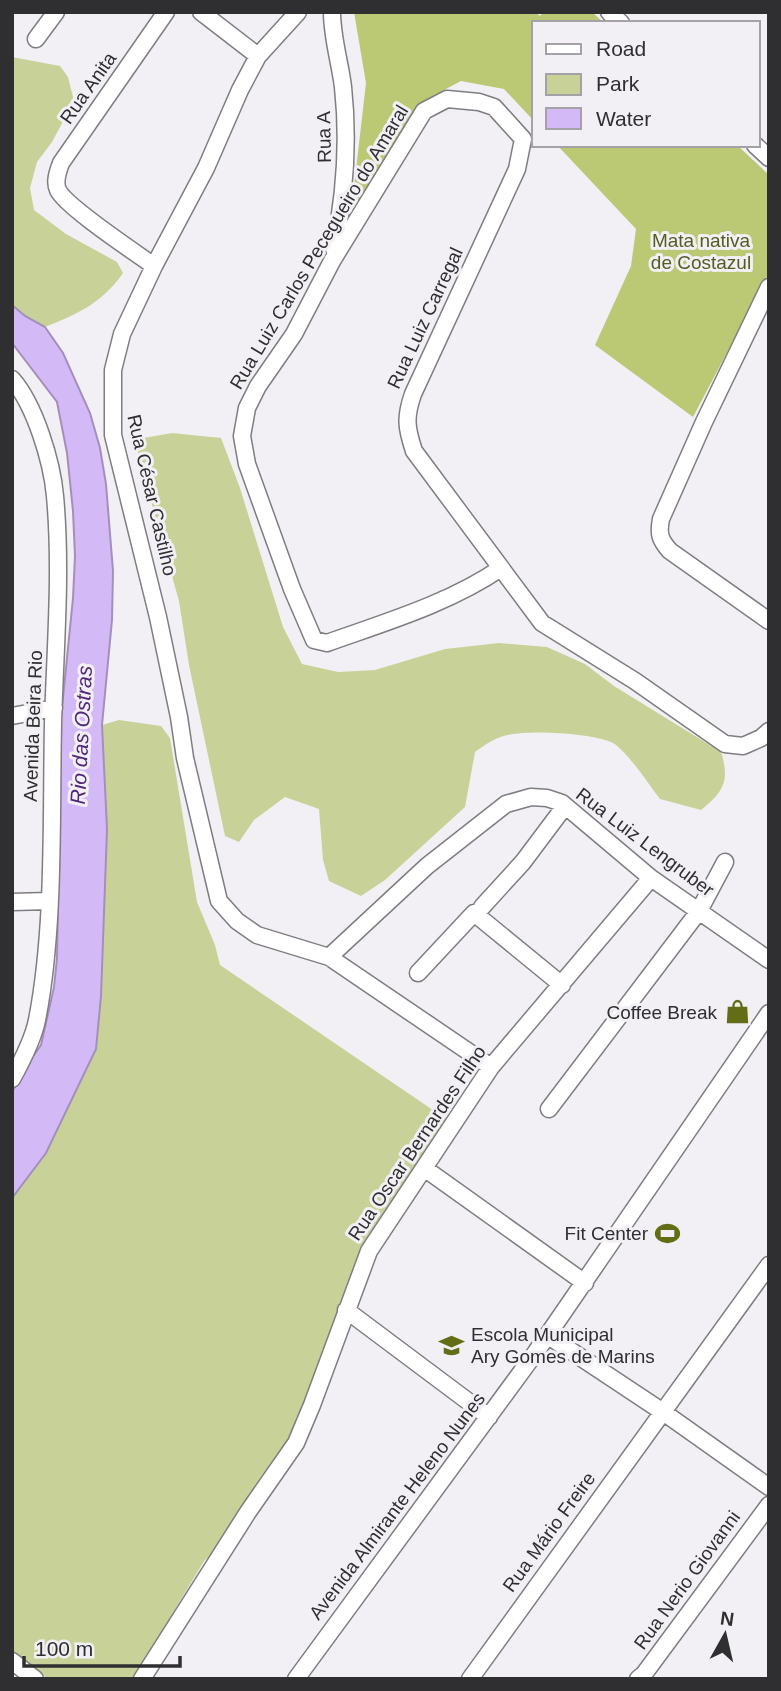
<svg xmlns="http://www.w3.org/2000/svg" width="781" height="1691" viewBox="0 0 781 1691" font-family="Arial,sans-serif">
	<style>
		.green { fill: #c8d298 }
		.forest { fill: #bbc874 }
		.water { fill: #d3baf7; stroke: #a290bb; stroke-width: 2 }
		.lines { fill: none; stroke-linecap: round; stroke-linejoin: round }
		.minor-casing { stroke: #7e7d82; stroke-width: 19 }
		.minor { stroke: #fff; stroke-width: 16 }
		.labels { text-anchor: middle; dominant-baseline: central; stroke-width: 6; stroke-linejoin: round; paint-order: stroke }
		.street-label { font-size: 19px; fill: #2f2e30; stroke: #f2f0f5 }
		.park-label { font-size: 19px; fill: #555d21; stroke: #f2f0f5 }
		.poi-label { font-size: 19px; fill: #2f2e30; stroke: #f2f0f5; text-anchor: end }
		.water-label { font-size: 21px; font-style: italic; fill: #51267c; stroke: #f2f0f5 }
	</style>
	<rect width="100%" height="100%" fill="#f2f0f5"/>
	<!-- green -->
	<path class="green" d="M12,57l48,9 8,11 6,24 -22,41 -15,20 -7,26 4,22 32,24 51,28 6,11c-21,30 -45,41 -78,54l-20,-11 -13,-11z
		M172,433l49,5 19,50 43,139 19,37 36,8 37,-2 70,-21 54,-6 48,4 38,17 29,22 107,66c9,29 3,39 -20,58l-41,-11c-10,-13 -35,-51 -49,-57 -22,-9 -92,-14 -113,-4 -8,3 -16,9 -23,14l-10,55 -80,73 -24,16 -32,-15 -6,-21 -4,-51 -34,-12 -31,23 -15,22 -14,-6 -36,-171 -10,-64 -41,-146v-16z
		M119,720l42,6 9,12 27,164 18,43 5,20 229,156 -89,131 -58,164 -14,28 -67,101 -17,16 -71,118h-85l-36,-28v-453l34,-45 18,-41 37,-116 6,-167 -5,-104z"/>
	<!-- forest -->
	<path class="forest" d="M354,12h181l5,4 3,-4h49l12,11h-70v98l-30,-32 -43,-8 -34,18 -70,112 -5,-7 14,-121z
		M557,145h180l32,30v98l-76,144 -98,-72 36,-79 5,-37z"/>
	<!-- water -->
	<path class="water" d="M12,305l13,11 20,11 18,26 27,60 10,35 6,36 7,87 -1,49 -10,105 5,104 -6,167 -5,53 -50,104 -34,45v-106l9,-19 20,-28 13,-58 3,-29 4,-240 12,-120 2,-42 -2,-45 -6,-58 -10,-51 -45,-59z"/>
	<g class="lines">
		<defs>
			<path id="minor" d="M201,12l57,44
				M298,12l-40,44 -18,34 -34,78 -52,98 -32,68 -9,36v65l45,182 21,100 6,41 34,143 18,20 20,14 72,22 162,110
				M332,12c0,26 8,50 11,75 6,55 2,108 -9,162
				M609,12l12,11
				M36,39l20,-27
				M755,145l14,13
				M154,266c-18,-13 -89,-60 -96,-76 -4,-8 0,-19 3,-27l105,-151
				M769,287l-65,135 -43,97c-3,15 -1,21 9,32l99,70
				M12,379c23,26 40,83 43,117 7,76 0,153 -2,228 -2,95 2,204 -16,296 -4,20 -15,41 -25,59
				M501,568c-51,35 -115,54 -174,75l-13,-3 -22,-51 -45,-125 -5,-28 5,-28 11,-22 36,-52 38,-73 92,-150 23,-12 32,3 15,5 29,32 -6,30 -104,225c-8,23 -7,33 1,57l128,172 93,58 90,63 18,2 18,-8 8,-7
				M12,716l42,-8
				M12,902l37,-1
				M482,907l41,-45 42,-56
				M329,957l98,-91 79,-62 25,-7 16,1 15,5 89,75 118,82
				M418,973l56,-60 88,72
				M549,1109l150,-198 26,-49
				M424,1168l161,115
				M346,1310l143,107
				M547,1335l116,77 106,75
				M12,1661l23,18
				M142,1679l106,-167 48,-69 16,-38 57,-154 122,-184 160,-189
				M296,1679l240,-327 233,-339
				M470,1679l299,-414
				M638,1679l6,-5 125,-169"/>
		</defs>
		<!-- minor casing -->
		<use href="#minor" class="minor-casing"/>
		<!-- minor -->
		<use href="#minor" class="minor"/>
	</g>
	<!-- icons -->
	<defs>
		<symbol id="shop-bare" viewBox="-9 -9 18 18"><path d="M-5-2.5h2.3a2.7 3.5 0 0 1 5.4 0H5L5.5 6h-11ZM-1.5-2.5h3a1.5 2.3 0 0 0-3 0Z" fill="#636d15" stroke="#f2f0f5" stroke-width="2.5" paint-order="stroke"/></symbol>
		<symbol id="stadium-bare" viewBox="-9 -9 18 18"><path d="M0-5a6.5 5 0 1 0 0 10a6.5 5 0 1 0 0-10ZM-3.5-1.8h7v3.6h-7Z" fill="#636d15" stroke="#f2f0f5" stroke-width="2.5" paint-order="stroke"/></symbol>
		<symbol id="school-bare" viewBox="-9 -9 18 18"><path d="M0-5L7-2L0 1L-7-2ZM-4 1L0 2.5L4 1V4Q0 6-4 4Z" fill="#636d15" stroke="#f2f0f5" stroke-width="2.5" paint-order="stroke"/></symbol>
	</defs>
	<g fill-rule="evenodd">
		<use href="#shop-bare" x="720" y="994" width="35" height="35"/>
		<use href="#stadium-bare" x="650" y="1216" width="35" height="35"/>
		<use href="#school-bare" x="434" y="1328" width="35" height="35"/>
	</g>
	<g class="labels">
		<!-- street labels -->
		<g class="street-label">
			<text transform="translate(88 88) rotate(-55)">Rua Anita</text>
			<text transform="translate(324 137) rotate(-91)">Rua A</text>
			<text transform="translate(319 247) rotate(-59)">Rua Luiz Carlos Pecegueiro do Amaral</text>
			<text transform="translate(425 318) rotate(-65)">Rua Luiz Carregal</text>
			<text transform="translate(152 495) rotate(77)">Rua César Castilho</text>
			<text transform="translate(33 726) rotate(-88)">Avenida Beira Rio</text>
			<text transform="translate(645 842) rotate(37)">Rua Luiz Lengruber</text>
			<text transform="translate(417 1143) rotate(-56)">Rua Oscar Bernardes Filho</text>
			<text transform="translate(397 1506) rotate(-53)">Avenida Almirante Heleno Nunes</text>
			<text transform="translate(549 1532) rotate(-54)">Rua Mário Freire</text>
			<text transform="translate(687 1580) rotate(-54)">Rua Nerio Giovanni</text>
		</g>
		<!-- park labels -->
		<g class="park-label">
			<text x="701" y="240">Mata nativa<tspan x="701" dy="22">de Costazul</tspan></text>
		</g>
		<!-- poi labels -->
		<g class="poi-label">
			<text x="717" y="1012">Coffee Break</text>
			<text x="648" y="1233">Fit Center</text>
			<text x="471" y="1334" text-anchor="start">Escola Municipal<tspan x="471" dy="22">Ary Gomes de Marins</tspan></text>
		</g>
		<!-- water labels -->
		<g class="water-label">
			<text transform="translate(81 735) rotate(-87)">Rio das Ostras</text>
		</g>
	</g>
	<!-- border -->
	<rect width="781" height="1691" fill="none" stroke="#2f2e30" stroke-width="28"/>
	<!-- legend -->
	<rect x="532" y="21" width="228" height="126" fill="#f2f0f5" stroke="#a4a2a6" stroke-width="2"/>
	<rect x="546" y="44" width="35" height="10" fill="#ffffff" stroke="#a4a2a6" stroke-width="2"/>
	<text x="596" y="56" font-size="21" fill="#2f2e30">Road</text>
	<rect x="546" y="74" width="35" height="21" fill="#c8d298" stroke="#a4a2a6" stroke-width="2"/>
	<text x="596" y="91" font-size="21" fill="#2f2e30">Park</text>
	<rect x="546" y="108" width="35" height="21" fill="#d3baf7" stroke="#a4a2a6" stroke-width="2"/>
	<text x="596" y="126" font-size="21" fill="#2f2e30">Water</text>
	<!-- north arrow -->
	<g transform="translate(725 1635) rotate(8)" stroke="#f2f0f5" stroke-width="5" paint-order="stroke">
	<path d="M0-5L12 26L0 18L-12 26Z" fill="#2f2e30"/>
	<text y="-10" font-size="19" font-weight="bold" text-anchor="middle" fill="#2f2e30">N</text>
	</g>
	<!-- scale -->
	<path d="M24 1656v10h156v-10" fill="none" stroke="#2f2e30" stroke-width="3.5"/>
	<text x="35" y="1656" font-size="21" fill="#2f2e30" stroke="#f2f0f5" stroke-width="5" paint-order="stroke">100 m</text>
</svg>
